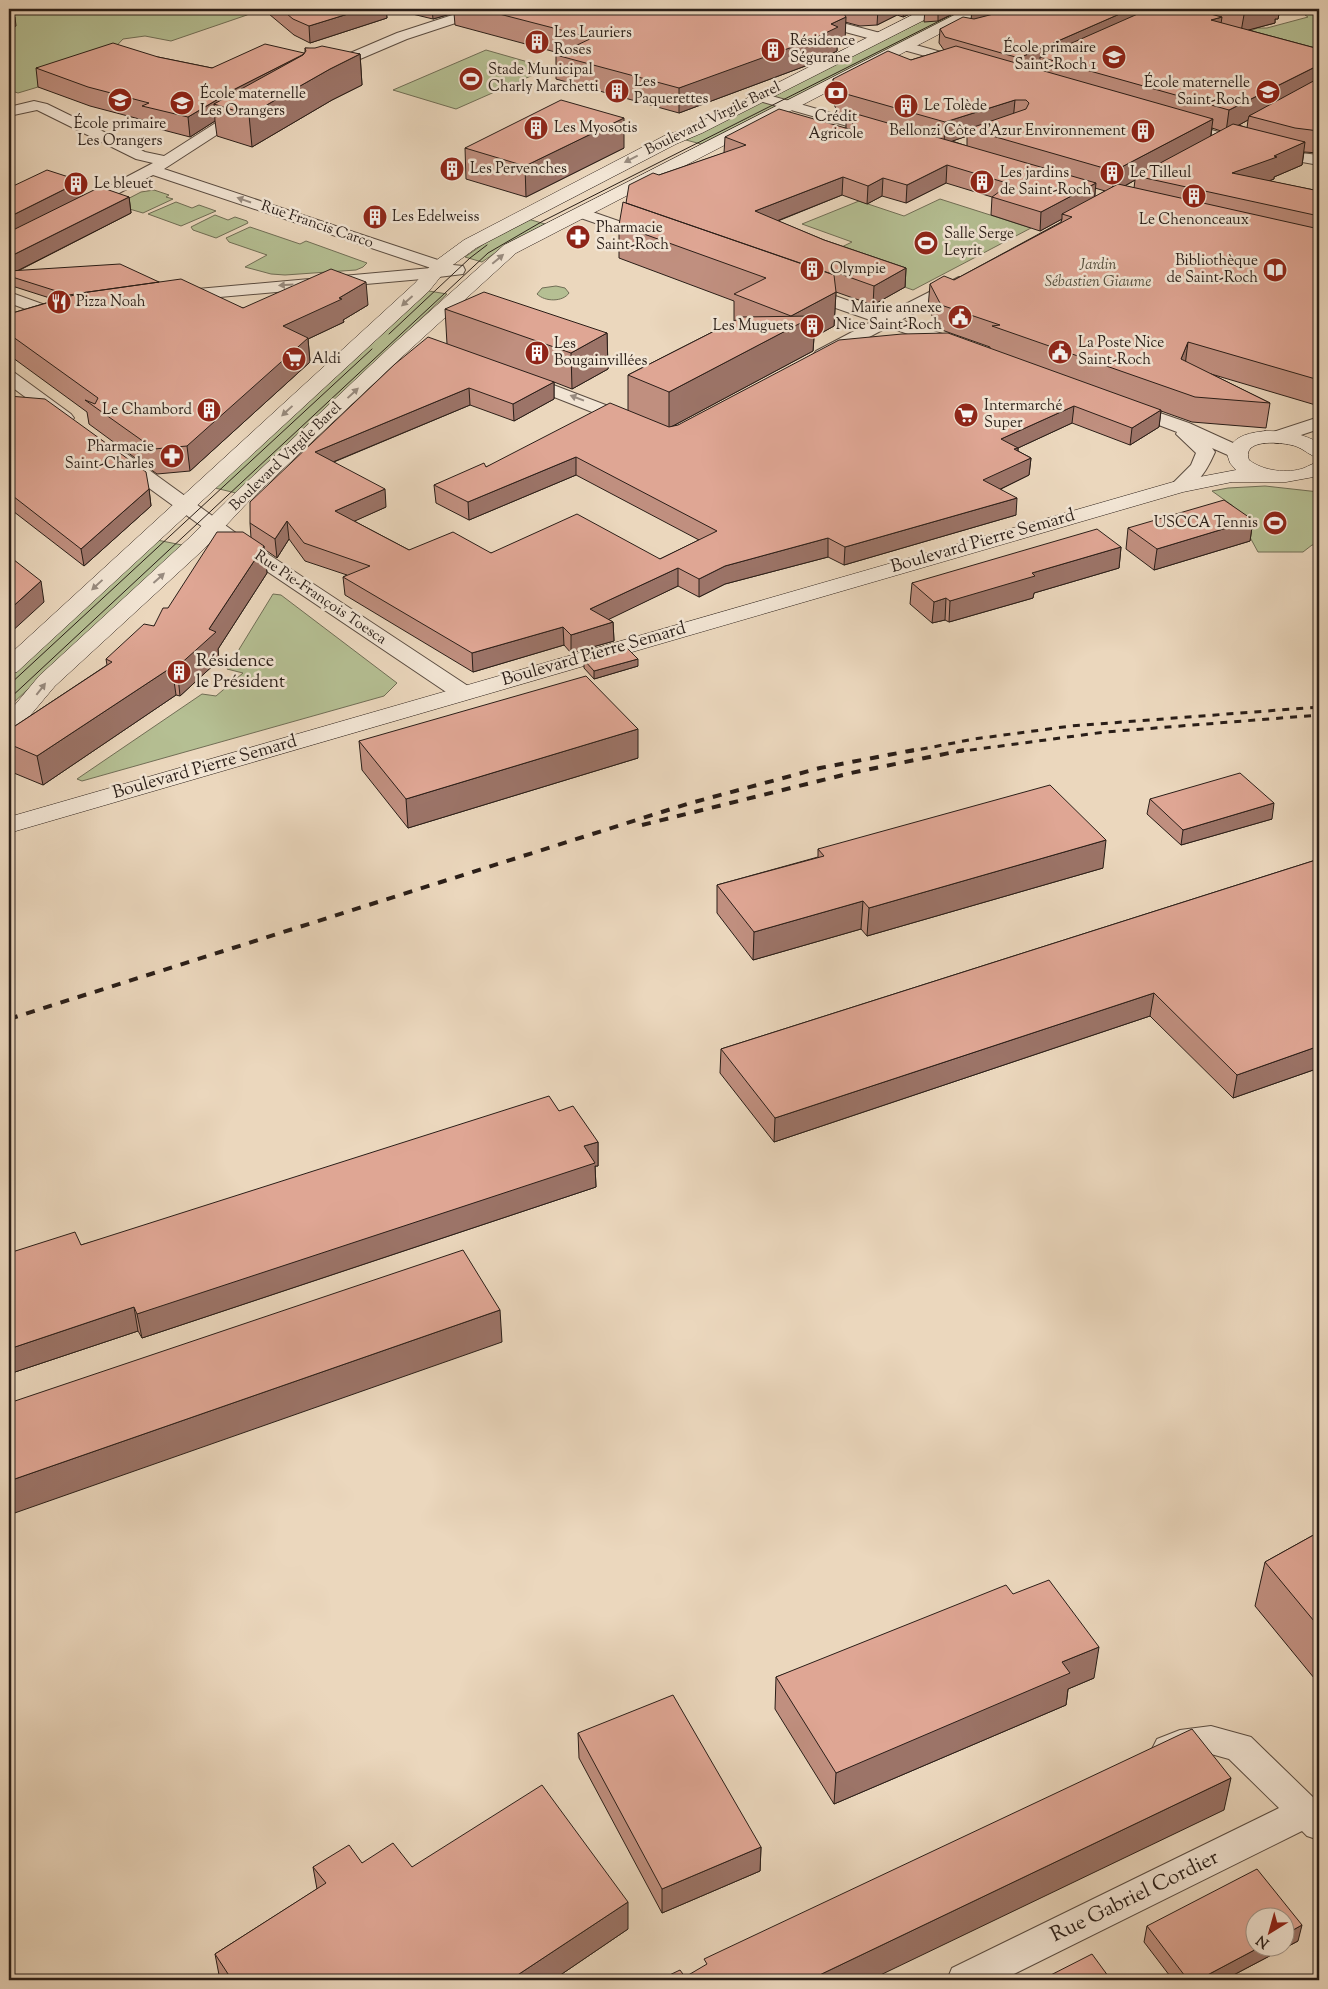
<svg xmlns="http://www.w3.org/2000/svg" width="1328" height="1989" viewBox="0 0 1328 1989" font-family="'Sorts Mill Goudy',serif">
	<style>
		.green { fill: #b5bf93; stroke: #706e56 }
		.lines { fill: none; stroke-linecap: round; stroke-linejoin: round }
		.street-casing { stroke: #5a4c41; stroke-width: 2 }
		.secondary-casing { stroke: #2a1e18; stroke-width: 1 }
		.street { fill: #f2e5d4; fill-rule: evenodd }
		.secondary { fill: #f2e5d4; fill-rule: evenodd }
		.tram { stroke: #2a1e18; stroke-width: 1 }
		.rail-far1 { stroke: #2a1e18; stroke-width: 3; stroke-dasharray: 7 7; stroke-linecap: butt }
		.rail { stroke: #2a1e18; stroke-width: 4; stroke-dasharray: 9 9; stroke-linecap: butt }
		.wall { fill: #c08f7f; stroke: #2a1e18; fill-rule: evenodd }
		.shaded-wall { fill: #9c7468; stroke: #2a1e18 }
		.building { fill: #dfa694; stroke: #2a1e18 }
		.oneway { fill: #988b7f }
		.labels { text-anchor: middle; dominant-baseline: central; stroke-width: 5; stroke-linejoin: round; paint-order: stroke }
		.far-poi-label { font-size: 15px; fill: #2a1e18; stroke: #f2e5d4; text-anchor: start }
		.far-street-label { font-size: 15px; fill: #2a1e18; stroke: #f2e5d4 }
		.far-park-label { font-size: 15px; font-style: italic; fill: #544e3d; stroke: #f2e5d4 }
		.street-label { font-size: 18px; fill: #2a1e18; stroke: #f2e5d4 }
		.poi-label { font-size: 18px; fill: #2a1e18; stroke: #f2e5d4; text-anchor: start }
		.near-street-label { font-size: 21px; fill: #2a1e18; stroke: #f2e5d4 }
	</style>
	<rect width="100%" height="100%" fill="#ebd7bd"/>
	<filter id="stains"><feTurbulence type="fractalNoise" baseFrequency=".004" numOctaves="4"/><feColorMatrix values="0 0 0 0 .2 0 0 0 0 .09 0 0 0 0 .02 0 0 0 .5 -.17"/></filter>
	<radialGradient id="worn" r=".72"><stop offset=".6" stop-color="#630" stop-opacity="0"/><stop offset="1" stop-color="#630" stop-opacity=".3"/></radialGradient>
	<!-- green -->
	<path class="green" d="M9,9h247l-9,6 -76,26 -26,-5 -22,3 -18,19 -67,29 -20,6 -9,-3z
		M946,9h22l-267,135 -15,-4z
		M1317,12h2v41l-72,-20 10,-5h10l41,-11 -3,-2z
		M486,50l63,18 -93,41 -63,-19z
		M154,190l15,5 -3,2 7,2 -30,14 -27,-8 25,-13z
		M940,199l91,29 -118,62 -151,-53 61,19 29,-14 -50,-18 57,-23 45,15z
		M176,202l16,6 7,-3 17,6 -35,15 -33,-12z
		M215,215l13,5 7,-3 12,4 1,2 -32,15 -23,-8 -2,-3z
		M528,219l17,5 -37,20 -26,18 -17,-5 23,-16z
		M250,227l50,17 6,-3 61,22 -4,4 -7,3 -71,5 -14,-1 -26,-7 22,-12 -38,-13 -3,-4z
		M556,286l9,2 4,5c-6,9 -24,9 -32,1l5,-6z
		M429,291l18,3 -211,199 -21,-5z
		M1265,486l54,6v53h-7l-9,7h-45l-25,-46 -21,-15 16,-3z
		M157,540l25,5 -171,160h-2v-28z
		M273,594l8,1 116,88 -13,13 -302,85 -5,-2 125,-85 14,2 27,-23 -16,-4z"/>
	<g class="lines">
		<defs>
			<path id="street" d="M471,9h20l-2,3 -82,27 -75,32h-10l-2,-3 2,-3 75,-32z
				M768,9h22l94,25 2,3 -7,4 -109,-29z
				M905,42l65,18 2,3 -2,3 -5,1 -65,-18 -2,-3z
				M761,93l123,35 2,3 -2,3 -5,1 -123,-35 -2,-3 2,-3z
				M34,101l13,3 98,48 19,4 75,-48h10l2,3 -2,3 -85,55 289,96 10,1 2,4 -2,4 -41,5 -247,22 -6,-1 -2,-4 2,-4 6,-1 256,-23 -278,-93 -64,34h-12l-2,-3 2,-3 76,-40 -17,-4 -99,-49 -28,6v-9z
				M1179,121l112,31 28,3v10l-34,-6 -111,-31 -2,-3 2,-3z
				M581,208l75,26 2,3 -2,3h-12l-69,-24 -2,-3 2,-3z
				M959,277l6,1 2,4 -2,4 -64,34 62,21 3,4 -3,4 -6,1 -6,-1 -63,-22 -60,32 -6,1 -6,-1 -3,-4 3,-4 57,-30 -75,-26 -2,-4 2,-4h12l76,27z
				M9,292l50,18 3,4 -3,4 -6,1 -44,-16z
				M9,372l6,1 56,41 3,4 -3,4 -6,1 -6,-1 -50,-37z
				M522,373l115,44 3,4 -3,4 -6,2 -6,-2 -109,-43 -3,-4 3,-4z
				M1128,402l61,21 55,25 2,4 -2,4 -7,2 -7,-2 -18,-8 3,4c-7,16 -21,43 -42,38l-3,-4 21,-21 5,-12 -20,-19 1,-2 -55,-21 -3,-4 3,-4z
				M1319,417v12l-42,14 -7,-2 -2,-4 2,-4z
				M120,452l7,2 109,79 235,155 3,5 -3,5 -8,1 -8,-1 -233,-157 -109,-79 -2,-4 2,-4z
				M1211,1726l40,11 68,66v37l-12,-4 -5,-5 -300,149h-55l5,-12 327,-160 -50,-49 -18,-5 -27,4 -15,5 -12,-4 -5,-10 5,-10 23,-9z"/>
			<path id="secondary" d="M924,9h18l-2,3 -238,121 -26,11 -200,104 -30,22 -17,21 -412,381 -8,2v-19l406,-372 19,-21 30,-22 200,-104 26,-9z
				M966,9h18l-2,3 -466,241 -112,102 -156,147 -44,47 -149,137 -37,44 -9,2v-20l30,-36 149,-137 46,-45 156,-147 114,-102z
				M1265,431c19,0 38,2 54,12v15c-9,-2 -15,-9 -24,-12 -13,-4 -54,-8 -46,14 14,11 39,14 55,8 5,-2 9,-5 15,-6v14l-33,6h-54l-49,10 -1174,341v-16l1164,-335 63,-12 -6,-7 -3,-9c5,-18 21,-21 38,-23z"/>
		</defs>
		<!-- street casing -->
		<use href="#street" class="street-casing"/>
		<!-- secondary casing -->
		<use href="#secondary" class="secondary-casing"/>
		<!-- street -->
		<use href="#street" class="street"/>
		<!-- secondary -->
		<use href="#secondary" class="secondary"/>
		<!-- tram -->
		<path class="tram" d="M389,334l81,-76 17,-13
			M9,685l363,-336
			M9,699l479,-446 55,-32 420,-212"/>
		<!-- rail-far1 -->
		<path class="rail-far1" d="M907,752l67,-13 97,-13 248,-19
			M956,752l149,-20 214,-17"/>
		<!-- rail -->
		<path class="rail" d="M642,825l209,-52 113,-23
			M9,1019l678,-215 133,-36 94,-18"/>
	</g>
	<!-- wall -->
	<path class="wall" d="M263,9h123l1,9 -77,25 -16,-8z
		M404,9h517l-18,8 -6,-2 -20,10 -17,1 -15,-4v19l-8,4v6l-29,14 -129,48 -123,-34v-24l3,-2 -104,-28 -1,-12 -21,6 -29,-7z
		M925,9h38l-25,12 -14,1z
		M972,9h172v2l5,-2h131l-2,10h-3v4l-27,7 71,19v104l-15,-1 -2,13 -28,12v2l-5,2 50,10v215l-108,-32 59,29 -4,25 -74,-6 -31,-11 -2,16 -29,18 -58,-22 -54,25v3l13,7 -2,17 -28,14 15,26 -172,50 -16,-8 -103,27 -26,13 -21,-11 -70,33 5,3 1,19 -43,12 -7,-8 -91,27 -128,-77 -2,-18 4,-2 -42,-14 -16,-22 -12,19 -13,-9 3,24 -49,76 1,11 -39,36 -4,-1 -133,90 -34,-14v-41l98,-65 -1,-6 48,-33 14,-18 83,-70 -1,-15 197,-179 -2,-35 162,24 1,36 -36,20 -18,-7v17l-40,22 -44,-16 -136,57 52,45 -32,14 55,29 251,9 39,-19 -123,-65 -107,45 -33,-17 -2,-18 52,-18 142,-56v-36l106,-54v-20l-115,-43v-33l7,-22 33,-28 65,-22 1,-16 121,-9v-12l-8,-3 -6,-13 1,-21 78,-19 33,-10 -5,-7 1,-14 32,-11zM1040,62l-1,8 -9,-3zM1248,120l-1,8 -8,-3zM1212,128l9,3 -10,5zM967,136v10l-15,-5zM1135,180l-1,8 -9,-2zM946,183l46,14 -1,18 49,16 22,-12 -1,3 -107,58 -24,4 -2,24 11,21 51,18v1l-319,79 142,-76 1,-14 20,-11 2,-34 37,13 32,-18 1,-19 -82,-28 -46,-19 64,-26 25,9 15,-8 24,7zM1095,188l10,3 -10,6z
		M305,48l55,6 2,31 -30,15 -80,47 -35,-11 -2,-15 -25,16 -46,-12 -1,-5 -53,-14 -52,-19 -2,-19 122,-11 54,11 92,-14 1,-2z
		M465,148h159l-98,49 -60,-18z
		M9,188l74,8 46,1 2,16 -113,58 141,11 84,26 125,-3 -25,15 1,2 -36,17 2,23 -120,109 -33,3 -68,-50 -2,-12 -78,-57v-41l47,-14 -47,-15z
		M9,396l140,93 2,17 -67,60 -75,-58z
		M1253,520l-3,21 -96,29 -28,-21 2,-21z
		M1121,547l-2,21 -85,25 -1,5 -84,24 -4,-2 -13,3 -22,-19 2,-21z
		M584,660l54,6 -44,13 -10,-11z
		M359,741l279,17 -230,70 -46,-58z
		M1150,799l122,20 -91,26 -34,-31z
		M818,849l285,19 -236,68 -6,-7 -108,31 -36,-47v-28l101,-28z
		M1319,859v209l-86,30 -83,-82 -376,126 -54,-69 1,-24z
		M559,1111l39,31v24h-3l1,21 -454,151 -4,-7 -129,43v-121l72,-8z
		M1319,1532v152l-64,-78 10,-44z
		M1013,1594l81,84 -26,11 -2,16 -232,99 -59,-95 1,-32z
		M578,1733l183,114 -1,24 -98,42 -83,-155z
		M362,1863l50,4 216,62 -75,51h-333l-5,-26 102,-65 -4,-22z
		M1147,1926l151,15 -74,39h-51l-29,-38z"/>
	<!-- shaded-wall -->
	<path class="shaded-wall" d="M364,9h22l1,9 -77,25 -1,-17z
		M432,9h22v4l-21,6z
		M708,9h40l-40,15z
		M878,9h19v6l-20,10z
		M904,9h17l-18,8z
		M938,9h25l-25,12z
		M972,9h61l-62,11z
		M1131,9h13v7l-104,41v5l-22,10 1,-14z
		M1245,9h35l-2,10h-3v4l-34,9z
		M15,17l1,9 -7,4v-9z
		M846,17l-1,24 -8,4v6l-29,14 -129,48v-25l152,-64z
		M1222,17l-3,21 -8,-18z
		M360,54l2,31 -30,15 -80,47 -3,-32 81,-46z
		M298,57l1,18 -85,29 1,17 -25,16 -2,-20 47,-28z
		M1319,65v19l-70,32 -1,4 -22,12 3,-22z
		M1015,100l-2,21 -45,8 -1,7 -23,8 1,-22z
		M624,118v30l-98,49 -1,-31z
		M1213,119l-3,22 -74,35 -1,4 -23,13 2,-22z
		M1305,142l-3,23 -28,12v2l-45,17 3,-23z
		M947,165l-1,18 -40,20 1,-18z
		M843,177l-1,18 -88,35 1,-19z
		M883,178l-1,18 -15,8 1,-18z
		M81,181l2,17 -74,37v-18z
		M1096,183l-2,19 -32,12v5l-22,12 1,-19z
		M129,197l2,16 -122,62v-18z
		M906,268l-1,19 -32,18 1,-19z
		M366,282l2,23 -25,15 1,2 -36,17 2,23 -120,109 -3,-25 96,-120 56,-28z
		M836,292l-2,34 -20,11 -1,14 -144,77v-36l122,-64v-12z
		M607,333l1,36 -36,20 -1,-36z
		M1188,342l-3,24 -4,-7z
		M554,382v17l-40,22 -1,-17z
		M469,388l1,17 -154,64 -1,-17z
		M1074,406l-2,17 -54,25 -1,16 14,-6 -2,17 -47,23 1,-18 18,-41z
		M1161,410l-2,17 -29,18 2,-17z
		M576,457v18l-107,45 -1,-18z
		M149,489l2,17 -67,60 -3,-17z
		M385,489l1,18 -49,22 -2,-18z
		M1017,498l-1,17 -172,50 1,-18z
		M1253,520l-3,21 -96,29 3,-21z
		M287,521l2,18 -12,19 -2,-19z
		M828,538v19l-103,27 -26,13v-18l26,-13z
		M264,546l3,27 -49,76 1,11 -39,36 -3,-29 32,-38z
		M1121,547l-2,21 -85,25 -1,5 -84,24 1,-21 82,-28z
		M678,568v18l-87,42 -1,-19z
		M41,581l3,21 -35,32v-24z
		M946,598l-1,22 -13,3 2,-21z
		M613,622l1,19 -43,12v-18z
		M563,627l1,18 -91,27 -1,-19z
		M638,659v7l-44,13v-8z
		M172,667l4,28 -133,90 -6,-29z
		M638,729v29l-230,70 -2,-29z
		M1274,803l-2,16 -91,26 2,-15z
		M1106,840l-3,28 -236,68 2,-28z
		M863,901l-2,28 -108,31 1,-28z
		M1154,993l-4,23 -376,126 1,-24z
		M1319,1046v22l-86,30 4,-23z
		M598,1142v24h-3l1,21 -454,151 -5,-24 447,-168z
		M134,1307l4,24 -129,43v-25z
		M500,1310l2,32 -493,173v-34z
		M1099,1647l-5,31 -26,11 -2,16 -232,99 2,-31 226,-111z
		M1231,1778l-7,32 -354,170h-61z
		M761,1847l-1,24 -98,42v-24z
		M628,1902v27l-75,51h-43z
		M1302,1925l-4,16 -74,39h-26l64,-34h24v-12z"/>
	<!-- building -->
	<path class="building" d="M281,9h83l-55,17 -16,-7z
		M480,9h215l13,4 10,-4h123l5,8 -15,7 7,3 -29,14 -130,47 -123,-33 36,-17z
		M1013,9h118l-112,49 -74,-21 -5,-8 23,-12 11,2z
		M1149,9h42l31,8 -11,3 108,29v16l-90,45 -189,-53z
		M9,15l6,2 -6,4z
		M113,43l45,14 54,11 53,-24 39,9v1l-69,35 -47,28 -46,-11 7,-3 -61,-16 -52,-19z
		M322,46l38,8 -30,15 -81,46 -35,-11 89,-49 3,-4 -1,-3h10z
		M956,46l257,73 -99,52 -146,-42 58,-20 3,-6 -3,-3h-11l-70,22 -106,-30 -6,-13 55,-28 23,9z
		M1319,78v53l-24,-3 -46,-12z
		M561,100l63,18 -99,48 -60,-18z
		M779,109l77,22 -10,-20 250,72 -55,29 -49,-15 18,-13 -63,-19 -40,20 -24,-7 -15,8 -25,-9 -88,34 69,29 82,28 -32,18 -42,-15v3l-206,-71 3,-18 24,-12 6,2 87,-30 -21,-8z
		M1233,124l72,18 -31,14 3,1 -45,16 87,18v25l-183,-40z
		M47,170l34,11 -72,36v-29z
		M1118,184l201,45v151l-131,-38 -7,17 89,44 -75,-6 -203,-71 8,-1 -59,-20 -11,-21 14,-8 10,4 118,-63 -10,-3z
		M100,187l29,10 -120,60v-25z
		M623,202l211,73 2,17 -45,24 -57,-22 32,-16 -147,-53z
		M120,264l39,18 -78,11 -12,2 -60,-19v-5z
		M331,269l35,13 -27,16 3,1 -59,27 25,12 -121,108 -33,3 -69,-49 10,4 3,-6 -89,-64v-20l72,-21 100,-14 62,29z
		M484,292l123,41 -36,20 -126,-44z
		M814,316l-145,76 -41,-17 114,-58z
		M948,333l213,77 -29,18 -58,-22 -73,33 17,9 -4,1 17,9 -48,22 34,18 -172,49 -17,-9 -103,28 -26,13 -21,-11 -88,41 23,13 -42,13 -8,-8 -91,26 -129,-76 27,-11 -66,-23 -17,-22 -12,18 -25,-16v-21l145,-138 33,-27 126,45 -41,22 -44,-16 -154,64 70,37 -50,22 74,39 44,-18 38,21 86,-39 83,45 57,-28 -141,-74 -108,45 -34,-17 50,-22 2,4 124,-64 59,24 9,-2 161,-85 63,-6z
		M9,396l36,3 101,73 3,17 -68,60 -72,-56z
		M1224,500l29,20 -96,29 -29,-21z
		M1097,529l24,18 -89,26 3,3 -85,25 -4,-3 -12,4 -22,-19z
		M217,532h26l21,14 -55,83 7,3 -39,35h-5l-135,89 -28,-12v-14l103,-68 -6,-3 38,-35 10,2 9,-18h5z
		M9,556l32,25 -32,29z
		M627,648l11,11 -44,12 -10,-11z
		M586,676l52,53 -232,70 -47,-58z
		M1240,773l34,30 -91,27 -33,-31z
		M1050,785l56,55 -237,68 -6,-7 -109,31 -37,-47 107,-29 -6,-7z
		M1319,859v187l-82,29 -83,-82 -379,125 -54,-69z
		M549,1096l10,15 14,-5 25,36 -14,4 11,17 -458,151 -3,-7 -125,42v-96l66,-21 6,13z
		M463,1250l37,60 -491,171v-78z
		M1319,1532v95l-54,-65z
		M1049,1580l50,67 -37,15 8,11 -234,100 -60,-96 230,-92 7,9z
		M673,1695l88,152 -99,42 -84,-156z
		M1192,1729l39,49 -422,202h-150l21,-10 5,7 22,-13 -3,-5z
		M542,1785l86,117 -118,78h-278l-17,-26 111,-71 -13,-16 36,-22 13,18 31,-20 19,24z
		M1257,1869l45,56 -16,9v-18h-30v30h6l-64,34h-10l-41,-54z
		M1092,1954l19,26h-70z"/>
	<!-- one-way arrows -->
	<defs><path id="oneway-solid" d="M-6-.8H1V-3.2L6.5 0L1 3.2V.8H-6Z" transform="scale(1.25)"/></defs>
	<g class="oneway">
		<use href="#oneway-solid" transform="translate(631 159) rotate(153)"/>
		<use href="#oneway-solid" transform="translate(244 200) rotate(-161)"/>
		<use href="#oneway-solid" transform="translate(498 259) rotate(-40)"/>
		<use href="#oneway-solid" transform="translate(286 285) rotate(176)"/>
		<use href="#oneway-solid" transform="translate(407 301) rotate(138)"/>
		<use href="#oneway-solid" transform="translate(353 393) rotate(-43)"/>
		<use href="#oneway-solid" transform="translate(577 398) rotate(-159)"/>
		<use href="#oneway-solid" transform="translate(287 411) rotate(137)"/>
		<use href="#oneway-solid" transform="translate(159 578) rotate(-42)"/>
		<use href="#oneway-solid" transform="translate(97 585) rotate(137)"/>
		<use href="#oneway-solid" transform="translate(41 689) rotate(-52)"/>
	</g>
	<!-- icons -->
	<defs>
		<symbol id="building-disc" viewBox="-11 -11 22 22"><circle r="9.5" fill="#8f2418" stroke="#f2e5d4"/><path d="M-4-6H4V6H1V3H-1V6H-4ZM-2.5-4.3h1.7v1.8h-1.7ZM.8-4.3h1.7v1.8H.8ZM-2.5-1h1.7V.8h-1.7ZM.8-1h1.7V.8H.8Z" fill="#fff"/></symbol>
		<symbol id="school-disc" viewBox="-11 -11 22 22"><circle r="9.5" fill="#8f2418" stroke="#f2e5d4"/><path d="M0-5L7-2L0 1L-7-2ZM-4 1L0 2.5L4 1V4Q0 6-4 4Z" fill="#fff"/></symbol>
		<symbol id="stadium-disc" viewBox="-11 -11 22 22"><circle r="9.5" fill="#8f2418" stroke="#f2e5d4"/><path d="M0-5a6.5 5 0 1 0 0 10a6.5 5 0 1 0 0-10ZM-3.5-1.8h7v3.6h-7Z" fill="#fff"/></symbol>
		<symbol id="bank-disc" viewBox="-11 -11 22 22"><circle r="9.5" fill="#8f2418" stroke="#f2e5d4"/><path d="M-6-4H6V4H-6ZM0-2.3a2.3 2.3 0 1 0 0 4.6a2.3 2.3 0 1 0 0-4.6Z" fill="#fff"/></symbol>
		<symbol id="pharmacy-disc" viewBox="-11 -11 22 22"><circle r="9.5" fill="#8f2418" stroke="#f2e5d4"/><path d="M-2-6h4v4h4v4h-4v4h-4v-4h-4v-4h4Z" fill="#fff"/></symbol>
		<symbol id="library-disc" viewBox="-11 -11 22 22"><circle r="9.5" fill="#8f2418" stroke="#f2e5d4"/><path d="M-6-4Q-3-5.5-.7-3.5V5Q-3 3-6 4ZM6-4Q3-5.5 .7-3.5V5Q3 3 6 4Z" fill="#fff"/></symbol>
		<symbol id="restaurant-disc" viewBox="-11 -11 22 22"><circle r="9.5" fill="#8f2418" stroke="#f2e5d4"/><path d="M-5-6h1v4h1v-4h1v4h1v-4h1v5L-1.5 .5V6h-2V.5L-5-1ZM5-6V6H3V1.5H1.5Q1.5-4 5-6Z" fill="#fff"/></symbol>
		<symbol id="civic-disc" viewBox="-11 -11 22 22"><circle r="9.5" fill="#8f2418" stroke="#f2e5d4"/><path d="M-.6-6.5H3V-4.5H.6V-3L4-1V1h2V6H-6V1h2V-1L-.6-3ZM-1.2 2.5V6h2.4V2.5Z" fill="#fff"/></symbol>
		<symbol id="supermarket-disc" viewBox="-11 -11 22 22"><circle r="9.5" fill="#8f2418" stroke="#f2e5d4"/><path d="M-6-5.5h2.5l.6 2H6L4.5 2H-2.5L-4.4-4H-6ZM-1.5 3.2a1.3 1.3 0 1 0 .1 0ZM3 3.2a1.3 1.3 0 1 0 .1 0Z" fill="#fff"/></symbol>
	</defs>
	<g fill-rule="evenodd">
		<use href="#building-disc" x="523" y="28" width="28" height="28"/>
		<use href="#building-disc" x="759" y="36" width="28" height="28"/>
		<use href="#school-disc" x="1100" y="43" width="28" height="28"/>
		<use href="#stadium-disc" x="457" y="65" width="28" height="28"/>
		<use href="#building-disc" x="603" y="77" width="28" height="28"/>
		<use href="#school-disc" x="1254" y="78" width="28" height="28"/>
		<use href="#bank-disc" x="822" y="79" width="28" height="28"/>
		<use href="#school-disc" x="106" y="86" width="28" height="28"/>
		<use href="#school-disc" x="168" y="89" width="28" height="28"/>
		<use href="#building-disc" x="892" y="92" width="28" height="28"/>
		<use href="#building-disc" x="522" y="114" width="28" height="28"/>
		<use href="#building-disc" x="1129" y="117" width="28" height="28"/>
		<use href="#building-disc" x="438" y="155" width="28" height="28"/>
		<use href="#building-disc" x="1098" y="159" width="28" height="28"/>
		<use href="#building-disc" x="968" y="168" width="28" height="28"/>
		<use href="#building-disc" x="62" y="170" width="28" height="28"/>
		<use href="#building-disc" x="1180" y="182" width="28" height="28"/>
		<use href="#building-disc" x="361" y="203" width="28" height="28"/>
		<use href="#pharmacy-disc" x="564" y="223" width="28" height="28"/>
		<use href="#stadium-disc" x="912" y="229" width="28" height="28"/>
		<use href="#building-disc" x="798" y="255" width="28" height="28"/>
		<use href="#library-disc" x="1261" y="256" width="28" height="28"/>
		<use href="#restaurant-disc" x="45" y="288" width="28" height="28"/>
		<use href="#civic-disc" x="946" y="303" width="28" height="28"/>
		<use href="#building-disc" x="798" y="312" width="28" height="28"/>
		<use href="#civic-disc" x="1046" y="338" width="28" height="28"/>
		<use href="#building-disc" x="523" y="339" width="28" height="28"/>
		<use href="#supermarket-disc" x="280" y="345" width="28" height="28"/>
		<use href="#building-disc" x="195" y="396" width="28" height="28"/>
		<use href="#supermarket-disc" x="952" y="401" width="28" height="28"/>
		<use href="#pharmacy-disc" x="158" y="442" width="28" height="28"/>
		<use href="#stadium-disc" x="1261" y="509" width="28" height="28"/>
		<use href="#building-disc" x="165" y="658" width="28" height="28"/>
	</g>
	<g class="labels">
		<!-- far-poi labels -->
		<g class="far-poi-label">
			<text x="554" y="33">Les Lauriers<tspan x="554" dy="17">Roses</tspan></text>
			<text x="790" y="41">Résidence<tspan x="790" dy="17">Ségurane</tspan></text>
			<text x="1096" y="48" text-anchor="end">École primaire<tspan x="1096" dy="17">Saint-Roch 1</tspan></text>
			<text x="488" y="70">Stade Municipal<tspan x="488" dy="17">Charly Marchetti</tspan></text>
			<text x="634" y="82">Les<tspan x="634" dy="17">Paquerettes</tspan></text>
			<text x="1250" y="83" text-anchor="end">École maternelle<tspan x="1250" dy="17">Saint-Roch</tspan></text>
			<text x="200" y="94">École maternelle<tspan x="200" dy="17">Les Orangers</tspan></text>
			<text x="924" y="106">Le Tolède</text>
			<text x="836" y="117" text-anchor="middle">Crédit<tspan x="836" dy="17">Agricole</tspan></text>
			<text x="120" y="124" text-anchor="middle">École primaire<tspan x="120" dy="17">Les Orangers</tspan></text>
			<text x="554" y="128">Les Myosotis</text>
			<text x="1126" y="131" text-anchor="end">Bellonzi Côte d'Azur Environnement</text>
			<text x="470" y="169">Les Pervenches</text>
			<text x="1000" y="173">Les jardins<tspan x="1000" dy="17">de Saint-Roch</tspan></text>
			<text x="1130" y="173">Le Tilleul</text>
			<text x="94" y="184">Le bleuet</text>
			<text x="392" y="217">Les Edelweiss</text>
			<text x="1194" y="220" text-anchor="middle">Le Chenonceaux</text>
			<text x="596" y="228">Pharmacie<tspan x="596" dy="17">Saint-Roch</tspan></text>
			<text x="944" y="234">Salle Serge<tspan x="944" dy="17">Leyrit</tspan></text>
			<text x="1258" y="261" text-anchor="end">Bibliothèque<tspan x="1258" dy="17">de Saint-Roch</tspan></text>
			<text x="830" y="269">Olympie</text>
			<text x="76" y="302">Pizza Noah</text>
			<text x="942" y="308" text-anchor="end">Mairie annexe<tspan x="942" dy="17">Nice Saint-Roch</tspan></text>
			<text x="794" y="326" text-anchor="end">Les Muguets</text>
			<text x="1078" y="343">La Poste Nice<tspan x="1078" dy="17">Saint-Roch</tspan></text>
			<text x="554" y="344">Les<tspan x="554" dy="17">Bougainvillées</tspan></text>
			<text x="312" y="359">Aldi</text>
			<text x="984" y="406">Intermarché<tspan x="984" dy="17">Super</tspan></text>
			<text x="192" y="410" text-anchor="end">Le Chambord</text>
			<text x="154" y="447" text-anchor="end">Pharmacie<tspan x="154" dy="17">Saint-Charles</tspan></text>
			<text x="1258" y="523" text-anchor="end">USCCA Tennis</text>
		</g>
		<!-- far-street labels -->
		<g class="far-street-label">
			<text transform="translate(713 119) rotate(-26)">Boulevard Virgile Barel</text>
			<text transform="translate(317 225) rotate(19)">Rue Francis Carco</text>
			<text transform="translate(286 457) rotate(-44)">Boulevard Virgile Barel</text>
			<text transform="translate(320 598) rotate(34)">Rue Pie-François Toesca</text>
		</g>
		<!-- far-park labels -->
		<g class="far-park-label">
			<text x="1098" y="265">Jardin<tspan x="1098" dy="17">Sébastien Giaume</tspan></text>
		</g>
		<!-- street labels -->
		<g class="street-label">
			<text transform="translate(983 542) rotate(-16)">Boulevard Pierre Semard</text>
			<text transform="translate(594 655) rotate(-16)">Boulevard Pierre Semard</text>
			<text transform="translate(205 768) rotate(-16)">Boulevard Pierre Semard</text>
		</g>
		<!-- poi labels -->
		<g class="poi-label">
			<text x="196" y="662">Résidence<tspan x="196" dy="21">le Président</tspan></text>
		</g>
		<!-- near-street labels -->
		<g class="near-street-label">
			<text transform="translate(1135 1897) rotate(-26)">Rue Gabriel Cordier</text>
		</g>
	</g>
	<!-- margin -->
	<rect width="1328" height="1989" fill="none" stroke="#ebd7bd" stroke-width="30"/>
	<rect x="10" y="10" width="1308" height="1969" fill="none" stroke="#2a1e18" stroke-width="2.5"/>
	<rect x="15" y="15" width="1298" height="1959" fill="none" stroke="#2a1e18"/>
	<!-- north arrow -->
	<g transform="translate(1270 1932) rotate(217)"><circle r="24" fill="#f2e5d4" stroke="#a29589"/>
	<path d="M0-4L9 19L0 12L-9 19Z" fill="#8f2418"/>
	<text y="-8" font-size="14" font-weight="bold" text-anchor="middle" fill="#2a1e18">N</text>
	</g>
	<rect width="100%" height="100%" filter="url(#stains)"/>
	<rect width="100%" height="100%" fill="url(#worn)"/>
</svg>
